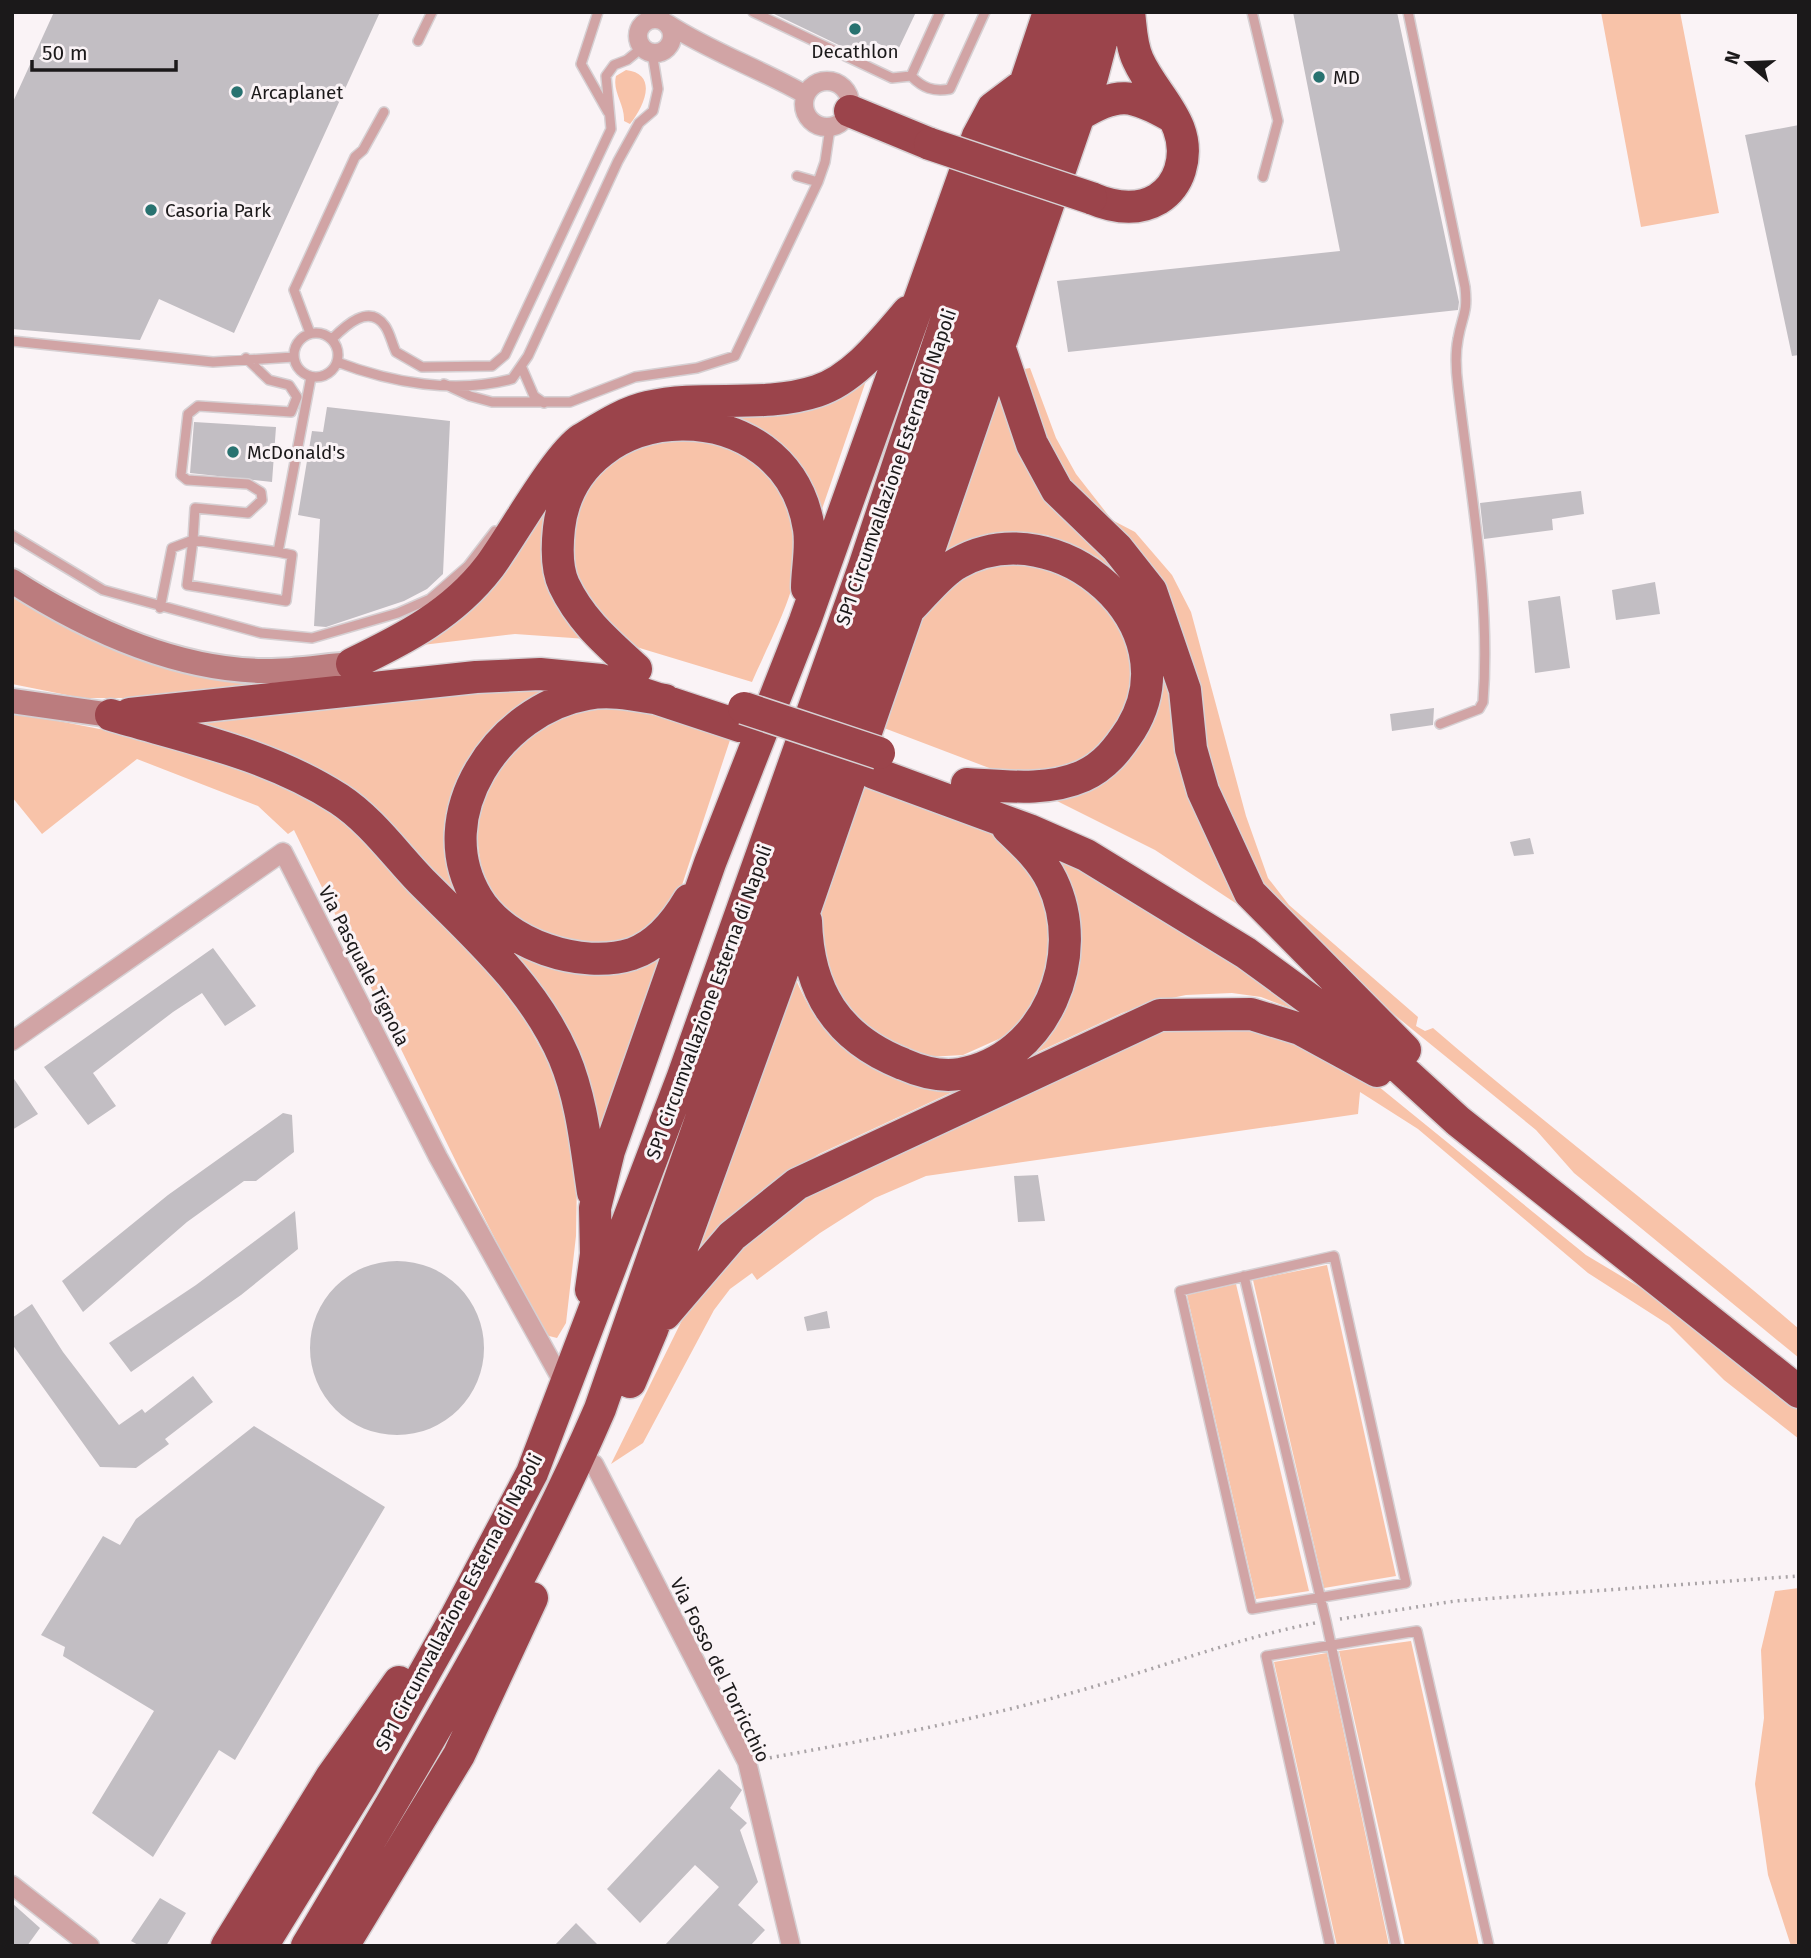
<svg xmlns="http://www.w3.org/2000/svg" width="1811" height="1958" viewBox="0 0 1811 1958" font-family="'Fira Sans',sans-serif">
	<style>
		.grass { fill: #f8c3a9 }
		.building { fill: #c2bec3 }
		.lines { fill: none; stroke-linecap: round; stroke-linejoin: round }
		.lane-casing { stroke: #d6d0d3; stroke-width: 12 }
		.street-casing { stroke: #d6d0d3; stroke-width: 21 }
		.secondary-casing { stroke: #d6d0d3; stroke-width: 28 }
		.highway-casing { stroke: #d6d0d3; stroke-width: 35 }
		.path { stroke: #aaa4a7; stroke-width: 3.5; stroke-dasharray: 2 5; stroke-linecap: butt }
		.lane { stroke: #d1a4a5; stroke-width: 9 }
		.street { stroke: #d1a4a5; stroke-width: 18 }
		.secondary { stroke: #bb7c7e; stroke-width: 24 }
		.highway { stroke: #9b444b; stroke-width: 32 }
		.highway-bridge-casing { stroke: #d6d0d3; stroke-width: 35; stroke-linecap: butt }
		.highway-bridge { stroke: #9b444b; stroke-width: 32 }
		.poi-dot { fill: #287270; stroke: #faf3f6; stroke-width: 2.5 }
		.labels { text-anchor: middle; dominant-baseline: central; stroke-width: 6; stroke-linejoin: round; paint-order: stroke }
		.poi-label { font-size: 19px; fill: #1b191a; stroke: #faf3f6; text-anchor: start }
		.street-label { font-size: 19px; fill: #1b191a; stroke: #faf3f6 }
	</style>
	<rect width="100%" height="100%" fill="#faf3f6"/>
	<!-- grass -->
	<path class="grass" d="M1601,12h79l39,201 -78,14z
		M626,70c33,4 18,37 4,54l-6,-3c1,-17 -12,-29 -8,-45z
		M1030,368l26,70 20,36 36,46 23,12 37,43 19,37 55,204 22,62 21,27 129,112 -2,9 9,5 8,-3c120,103 246,198 366,301v29l-225,-185 -38,-43 -236,-192 -72,-105 -48,-178 -126,-191 -35,-94z
		M869,372l-47,137 -7,6 -121,-105z
		M994,388l36,78 103,119 28,69 36,153 21,58 22,41 -85,-56 -108,-54 95,-77 -12,-127 -33,-35 -50,-22 -36,-3 -39,8 -35,18z
		M662,437c19,2 39,2 58,6 61,14 82,80 74,135 -4,26 -31,78 -42,104l-119,-36 -15,-8 -48,-68 6,-67 29,-39z
		M557,485l30,154 -72,-5 -101,12z
		M1015,554l91,35 30,77 -13,51 -21,28 -14,11 -31,15 -52,3 -121,-46 32,-105 29,-39z
		M12,597c81,51 167,79 262,88l-150,13h-42l-70,-14z
		M501,684l50,5 -31,18 -29,23 -22,30 -14,37 42,137 166,23 -63,178 -16,-40 -210,-280 -206,-92z
		M590,699l143,32 -53,160 -37,46 -57,12 -54,-14 -36,-34 -15,-34 -5,-36 1,-18 30,-68z
		M12,712l201,39 130,63 143,154 40,54 25,45 19,56 7,56 -1,57 -10,87 -9,15 -8,-2 -9,-9 -79,-155 -167,-342 -6,4 -30,-28 -121,-47 -95,75 -30,-37z
		M865,778l135,50 58,83 -14,84 -34,39 -47,21 -35,2 -34,-7 -59,-46 -22,-74z
		M1056,858l80,39 175,119 -50,-19 -29,-4 -46,2 -24,5 -40,13 -303,141 -29,18 -95,85 99,-282c19,47 45,78 93,96 10,4 25,10 36,10 16,-1 99,-41 119,-50z
		M1250,1020l107,49 229,186 80,48 133,108v28l-75,-59 -55,-55 -81,-52 -170,-144 -58,-37 -2,22 -432,62 -51,22 -55,35 -63,47 -5,-7 -22,16 -16,21 -71,133 -32,21 78,-158 73,-89 403,-195z
		M1327,1265l69,311 -72,12 -71,-308z
		M1236,1284l73,307 -53,8 -69,-304z
		M1799,1588v358h-8l-23,-71 -13,-91 9,-66 -3,-68 14,-59z
		M1411,1641l68,305h-74l-66,-295z
		M1327,1653l62,293h-52l-63,-284z"/>
	<!-- building -->
	<path class="building" d="M54,12h326l-146,321 -75,-34 -19,41 -128,-11v-225z
		M770,12h146l-19,40 -20,-9 -7,17z
		M1293,12h104l62,290 -1,8 -390,42 -11,-71 283,-30z
		M1799,125v230l-7,1 -47,-221z
		M327,407l123,14 -7,153 -16,15 -23,12 -78,26 -12,-1 6,-107 -22,-4 14,-84 11,1z
		M194,422l82,5 -4,55 -82,-9z
		M1581,491l3,23 -32,5 1,11 -69,9 -4,-36z
		M1655,582l5,32 -44,6 -4,-30z
		M1560,596l10,72 -35,5 -7,-72z
		M1434,708l-1,17 -41,6 -2,-17z
		M1530,838l4,16 -20,2 -4,-14z
		M213,948l43,58 -31,20 -23,-33 -29,19 -80,61 23,33 -28,19 -44,-58z
		M12,1076l26,38 -26,16z
		M283,1113l9,2 2,37 -38,29h-12l-57,41 -104,90 -21,-31 106,-86z
		M1038,1175l7,46 -27,1 -4,-46z
		M295,1211l3,38 -57,46 -110,77 -22,-29 87,-58z
		M310 1348a87 87 0 1 1 174 0a87 87 0 1 1-174 0Z
		M32,1304l31,48 56,73 23,-16 3,4 48,-37 20,26 -48,37 4,5 -33,24 -36,-1 -88,-123v-26z
		M827,1311l3,17 -23,3 -3,-14z
		M254,1426l131,81 -150,253 -16,-10 -66,107 -61,-44 62,-102 -91,-55 2,-9 -24,-12 62,-99 17,9 16,-26z
		M719,1769l23,21 -12,18 17,15 -7,7 18,52 -20,23 27,25 -15,16h-86l55,-59 -24,-22 -55,58 -33,-34z
		M160,1898l26,15 -20,33h-26l-9,-5z
		M12,1903l28,25 -13,18h-15z
		M576,1923l23,23h-45z"/>
	<g class="lines">
		<defs>
			<path id="lane" d="M598,12l-17,52 27,48
				M753,12l139,66 19,-2
				M940,12l-29,64c12,12 22,16 39,13l35,-77
				M1252,12l26,109 -15,56
				M1408,12l57,275c3,27 -3,28 -7,52 -3,15 -2,32 0,48 12,105 33,209 25,315l-4,7 -39,15
				M418,41l14,-29
				M797,176l21,6
				M294 355a22 22 0 1 1 44 0a22 22 0 1 1-44 0Z
				M310,333l-16,-43 61,-133 8,-7 21,-38
				M332,339c13,-13 37,-36 53,-13 5,7 7,18 11,26l26,15 70,-1 13,-11 106,-226 -5,-53 8,-11 13,-5 16,-13
				M12,341l201,21 81,-5
				M337,362c55,21 118,32 175,17l16,-23 90,-195 21,-38 14,-12 5,-22 -6,-37
				M522,368l12,28 10,7
				M444,384l26,12 22,6h78l65,-25 62,-9 38,-12 83,-174 7,-20 5,-34
				M12,535l91,55 158,43 51,5 86,-25 32,-14 38,-33 27,-35
				M278,552l-85,-12 -6,45 99,16 6,-46 -14,-3 33,-175
				M160,608l12,-60 21,-8 2,-32 53,5 14,-13 -1,-8 -13,-8 -61,-4 -6,-5 7,-61 10,-8 93,6 6,-15 -8,-12 -20,-5 -23,-22
				M1334,1256l72,327 -154,26 -72,-318z
				M1244,1276l82,345 70,325
				M1330,1946l-64,-290 151,-25 72,315"/>
			<path id="street" d="M638 36a17 17 0 1 1 34 0a17 17 0 1 1-34 0Z
				M668,24c43,28 93,45 138,71
				M804 104a23 23 0 1 1 46 0a23 23 0 1 1-46 0Z
				M12,1041l271,-189 155,305 128,231
				M594,1464l153,298 44,184
				M12,1885l78,61"/>
			<path id="secondary" d="M12,581c73,47 161,88 250,90 29,1 61,-5 90,-7
				M12,701l99,14"/>
			<path id="highway" d="M850,111l80,33
				M1079,115c39,-24 53,-21 92,1
				M1091,198c21,9 45,14 67,1 11,-7 18,-16 22,-29 14,-46 -25,-72 -42,-110 -7,-15 -7,-32 -9,-48
				M999,346l33,98 25,46 60,58 34,43 34,99 6,59 12,42 47,102 155,157
				M911,607c14,-14 30,-35 47,-44 100,-56 236,62 173,166 -13,20 -26,37 -48,47 -36,16 -79,10 -116,8
				M352,664c52,-25 101,-50 137,-97 22,-29 67,-111 93,-128 20,-12 43,-27 66,-32 56,-13 114,2 169,-16 37,-12 66,-50 91,-79
				M636,669c-28,-26 -55,-48 -72,-84 -8,-17 -7,-39 -5,-57 16,-135 228,-141 250,1 3,19 -2,41 -2,59
				M665,700c-26,-4 -52,-11 -78,-6 -88,15 -160,121 -110,204 28,47 105,72 155,56 26,-9 44,-32 57,-54
				M130,714l346,-37 64,-3 61,6 139,46
				M111,715c78,23 158,39 228,84 32,21 56,55 82,82 53,53 113,106 143,176 18,43 22,89 29,135
				M874,773l155,57 57,25 160,98 142,104 70,64 341,271
				M806,921c2,70 31,117 97,143 18,8 38,13 57,10 86,-15 128,-118 92,-193 -10,-21 -27,-37 -44,-53
				M591,1290l5,-36 -1,-46 14,-57 101,-288 95,-242 173,-485 15,-28 32,-24
				M665,1314l67,-78 65,-52 363,-169 91,-1 49,15 77,42
				M630,1382l22,-52 153,-421 287,-832 17,-65
				M227,1946l105,-170 67,-94
				M262,1946l101,-164 94,-167 75,-142 150,-394 182,-512 185,-555
				M307,1946c104,-176 212,-349 293,-537l291,-835 190,-562
				M343,1946l116,-191 73,-157"/>
		</defs>
		<!-- lane casing -->
		<use href="#lane" class="lane-casing"/>
		<!-- street casing -->
		<use href="#street" class="street-casing"/>
		<!-- secondary casing -->
		<use href="#secondary" class="secondary-casing"/>
		<!-- highway casing -->
		<use href="#highway" class="highway-casing"/>
		<!-- path -->
		<path class="path" d="M1340,1619l115,-18 344,-25
			M763,1759c101,-18 202,-37 301,-64 85,-23 165,-55 251,-72"/>
		<!-- lane -->
		<use href="#lane" class="lane"/>
		<!-- street -->
		<use href="#street" class="street"/>
		<!-- secondary -->
		<use href="#secondary" class="secondary"/>
		<!-- highway -->
		<use href="#highway" class="highway"/>
		<defs>
			<path id="highway-bridge" d="M930,144l161,54
				M744,708l135,45"/>
		</defs>
		<!-- highway-bridge casing -->
		<use href="#highway-bridge" class="highway-bridge-casing"/>
		<!-- highway-bridge -->
		<use href="#highway-bridge" class="highway-bridge"/>
	</g>
	<!-- markers -->
	<g class="poi-dot">
		<circle cx="855" cy="29" r="7"/>
		<circle cx="1319" cy="77" r="7"/>
		<circle cx="237" cy="92" r="7"/>
		<circle cx="151" cy="210" r="7"/>
		<circle cx="233" cy="452" r="7"/>
	</g>
	<g class="labels">
		<!-- poi labels -->
		<g class="poi-label">
			<text x="855" y="51" text-anchor="middle">Decathlon</text>
			<text x="1333" y="77">MD</text>
			<text x="251" y="92">Arcaplanet</text>
			<text x="165" y="210">Casoria Park</text>
			<text x="247" y="452">McDonald's</text>
		</g>
		<!-- street labels -->
		<g class="street-label">
			<text transform="translate(896 467) rotate(-71)">SP1 Circumvallazione Esterna di Napoli</text>
			<text transform="translate(364 966) rotate(63)">Via Pasquale Tignola</text>
			<text transform="translate(709 1002) rotate(-70)">SP1 Circumvallazione Esterna di Napoli</text>
			<text transform="translate(459 1602) rotate(-62)">SP1 Circumvallazione Esterna di Napoli</text>
			<text transform="translate(720 1670) rotate(64)">Via Fosso del Torricchio</text>
		</g>
	</g>
	<!-- border -->
	<rect width="1811" height="1958" fill="none" stroke="#1b191a" stroke-width="28"/>
	<!-- north arrow -->
	<g transform="translate(1748 63) rotate(289)" stroke="#faf3f6" stroke-width="5" paint-order="stroke">
	<path d="M0-5L12 26L0 18L-12 26Z" fill="#1b191a"/>
	<text y="-10" font-size="19" font-weight="bold" text-anchor="middle" fill="#1b191a">N</text>
	</g>
	<!-- scale -->
	<path d="M32 60v10h144v-10" fill="none" stroke="#1b191a" stroke-width="3.5"/>
	<text x="42" y="60" font-size="21" fill="#1b191a" stroke="#faf3f6" stroke-width="5" paint-order="stroke">50 m</text>
</svg>
